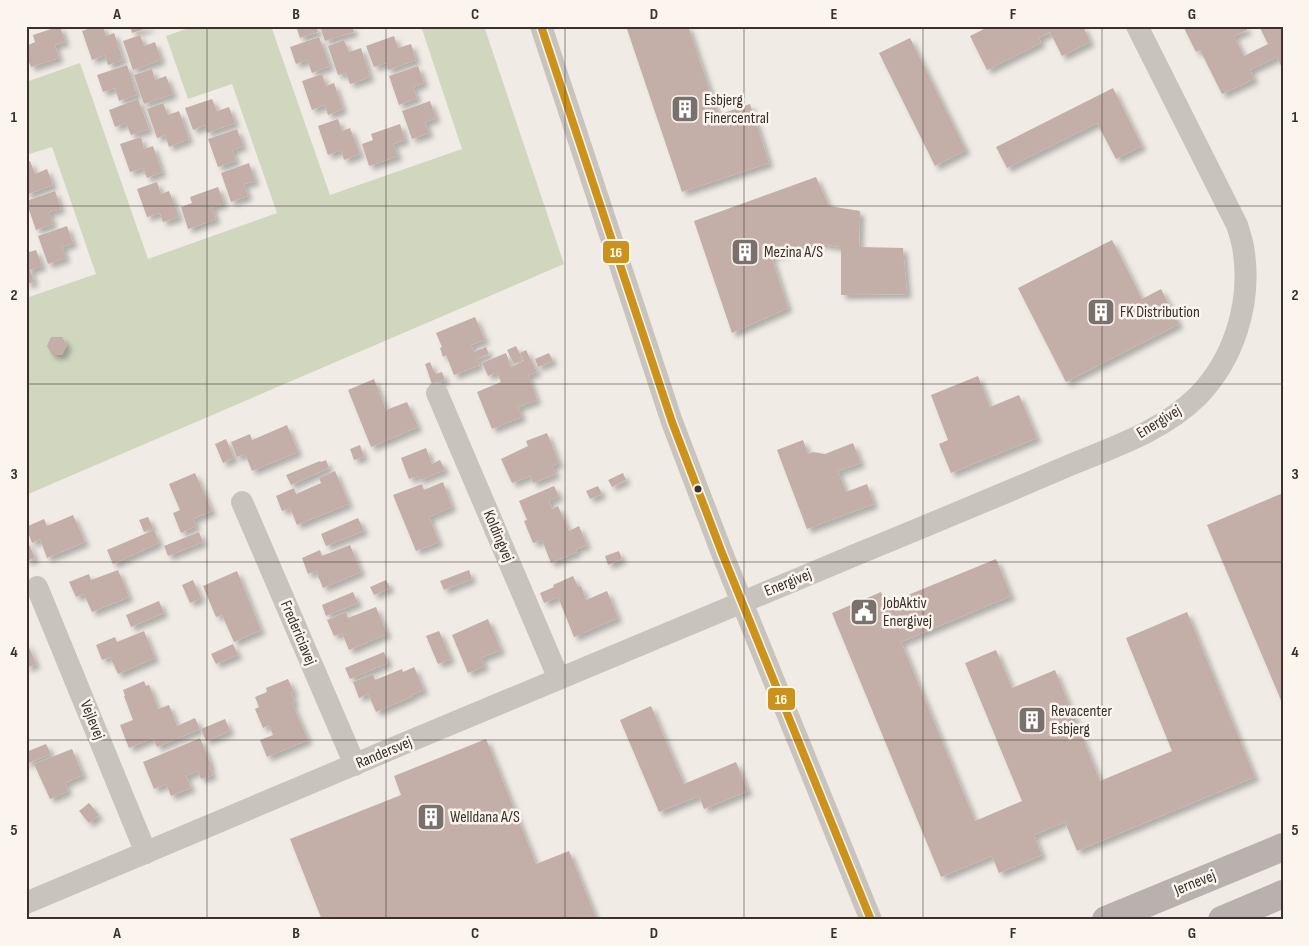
<svg xmlns="http://www.w3.org/2000/svg" width="1309" height="946" viewBox="0 0 1309 946" font-family="'Sofia Sans Condensed',sans-serif">
	<style>
		.green { fill: #d1d6bf }
		.building { fill: #c3afa7; filter: url(#shadow) }
		.lines { fill: none; stroke-linecap: round; stroke-linejoin: round }
		.minor { stroke: #c9c3be; stroke-width: 22 }
		.major { stroke: #b8b1ad; stroke-width: 28 }
		.bus-1-casing { stroke: #fbf5ee; stroke-width: 11 }
		.bus-1 { stroke: #cb931b; stroke-width: 8 }
		.grid { fill: none; stroke: #3b302b; stroke-width: 1; stroke-opacity: 0.55 }
		.bus-dot { fill: #3b302b; stroke: #fbf5ee; stroke-width: 2 }
		.labels { text-anchor: middle; dominant-baseline: central; stroke-width: 5; stroke-linejoin: round; paint-order: stroke }
		.poi-label { font-size: 16px; fill: #3b302b; stroke: #fbf5ee; text-anchor: start }
		.street-label { font-size: 16px; fill: #3b302b; stroke: #fbf5ee }
		.line-badge { stroke: #fbf5ee; stroke-width: 2 }
		.badge-label { font-size: 14px; text-anchor: middle; font-weight: bold; fill: #fff }
		.neatline { fill: none; stroke: #3b302b; stroke-width: 2 }
		.grid-label { font-size: 16px; text-anchor: middle; font-weight: bold; fill: #3b302b }
	</style>
	<defs>
		<filter id="shadow"><feDropShadow dx="4.5" dy="4.5" stdDeviation="2.5" flood-color="#0004"/></filter>
	</defs>
	<rect width="100%" height="100%" fill="#f0ebe5"/>
	<!-- green -->
	<path class="green" d="M195,26h76l59,169 132,-46 -41,-123h63l80,238 -538,231v-197l70,-24 -44,-127 -26,8v-73l54,-19 68,196 129,-46 -45,-129 -44,15 -22,-63z"/>
	<!-- building -->
	<path class="building" d="M60,26l5,16 -10,3 4,13 -28,9 -5,-12v-9l9,-4 -2,-7z
		M97,26h6l3,10 8,-3 9,27 -15,5 -3,-10 -13,5 -10,-29z
		M130,26h21v1l-19,6z
		M296,26h20l2,6 -18,6z
		M320,26h32l2,6 -29,9z
		M626,26h62l30,89 32,-11 19,59 -87,29z
		M990,26h93l7,16 -28,14 -12,-24 -11,6 2,5 -54,27 -17,-34z
		M1183,26h63l1,4 -13,6 10,20 24,-12 -9,-18h24v44l-6,-13 -27,13 4,9 -32,15 -22,-44 -4,2z
		M140,35l4,11 11,-4 6,18 -28,10 -10,-29z
		M394,36l4,12 13,-4 5,16 -28,10 -2,-7 -12,4 -8,-21z
		M319,37l11,29 -18,7 -5,-13 -11,4 -6,-17z
		M910,38l56,112 -31,16 -56,-113z
		M344,40l5,12 12,-4 9,29 -20,7 -4,-11 -8,2 -10,-29z
		M127,65l10,30 -18,6 -4,-13 -12,4 -6,-17z
		M418,66l6,17 -11,4 4,11 -18,7 -10,-29z
		M152,69l3,11 11,-4 7,18 -29,10 -10,-29z
		M322,74l4,12 8,-3 9,26 -15,6 -3,-10 -13,5 -10,-29z
		M1113,88l29,58 -26,13 -19,-36 -90,45 -11,-21z
		M138,99l11,30 -18,6 -5,-12 -11,4 -6,-17z
		M212,99l5,12 12,-4 6,16 -28,10 -2,-8 -12,5 -8,-22z
		M430,101l6,17 -11,4 4,11 -17,6 -10,-28z
		M163,103l5,12 11,-4 10,28 -20,8 -4,-12 -8,3 -10,-29z
		M338,119l4,12 8,-3 10,26 -16,6 -3,-10 -13,5 -10,-29z
		M400,124l5,16 -12,4 5,12 -29,10 -7,-22 11,-4 -2,-6z
		M237,129l6,17 -11,4 4,11 -18,6 -10,-28z
		M141,137l3,12 9,-3 9,26 -15,6 -4,-10 -13,4 -10,-28z
		M30,161l5,13 12,-5 6,16 -27,10v-32z
		M249,163l6,18 -11,3 4,12 -17,6 -10,-29z
		M816,177l13,29 31,5 -1,36 44,1 4,46 -66,1v-48l-26,-4 -44,13 17,52 -56,25 -38,-112z
		M157,182l4,12 8,-3 10,26 -16,5 -3,-9 -13,4 -10,-28z
		M218,187l6,16 -12,4 4,12 -28,10 -7,-22 11,-4 -2,-6z
		M55,191l6,18 -12,3 4,12 -17,6 -10,-29z
		M67,226l6,17 -11,4 4,11 -18,6 -10,-28z
		M1112,240l30,59 19,-10 18,35 -113,58 -48,-94z
		M36,250l6,16 -12,4 4,12 -8,2v-31z
		M475,317l10,23 -14,5 3,7 12,-5 3,7 -12,5 3,6 -26,10 -8,-20 -3,2 -3,-9 2,-1 -6,-14z
		M51,337h11l5,8 -5,10h-10l-5,-9z
		M516,346l7,14 -9,4 -7,-14z
		M526,350l11,22 -9,3 9,25 -19,7 4,10 -30,12 -15,-37 24,-10 -4,-10 -9,4 -6,-13 24,-10 5,14 13,-6 -4,-8z
		M549,353l4,8 -15,6 -3,-8z
		M430,362l4,10 1,-1 1,3 6,-2 3,8 -13,4 -7,-20z
		M978,376l12,31 29,-12 18,43 -86,35 -12,-29 9,-4 -17,-45z
		M374,379l12,31 21,-8 11,25 -47,20 -23,-57z
		M287,425l11,27 -46,19 -7,-17 -8,3 -6,-15 19,-8 2,6z
		M547,433l12,30 -7,3 4,8 -23,9 -3,-7 -18,7 -11,-24 27,-13 -2,-5z
		M226,439l8,19 -11,5 -8,-19z
		M803,440l5,14 5,-2 12,2 28,-11 8,20 -23,8 8,21 21,-8 7,20 -67,25 -30,-79z
		M360,445l4,12 -10,3 -4,-11z
		M426,448l6,16 8,-4 5,10 -25,10 -2,-4 -9,3 -8,-21z
		M326,460l3,8 -38,17 -5,-10 34,-14 1,1z
		M335,471l14,33 -52,21 -7,-17 -8,3 -6,-15 18,-8 2,6 25,-11 -2,-5z
		M195,473l17,38 -19,8 3,7 -15,7 -8,-20 7,-3 -11,-26z
		M623,473l3,7 -14,7 -4,-7z
		M443,482l9,25 -23,10 10,25 -23,9 -23,-56 29,-11 2,6z
		M554,486l5,10 -10,5 3,8 6,-3 11,25 10,-5 8,19 -11,4 1,3 -26,11 -9,-23 -9,3 -9,-22 3,-1 -8,-19z
		M598,486l4,8 -12,5 -4,-8z
		M1283,493v212l-76,-180z
		M73,515l12,27 -38,16 -7,-19 -8,4 -6,-16 18,-8 3,7z
		M148,517l5,11 -9,4 -5,-12z
		M358,518l6,13 -38,15 -5,-12z
		M154,530l5,13 -46,21 -6,-14z
		M199,532l4,10 -35,14 -4,-10z
		M26,538l9,20 -9,3z
		M350,545l11,27 -38,16 -7,-17 -8,3 -6,-16 18,-8 2,6z
		M619,551l3,8 -14,6 -3,-9z
		M996,559l15,37 -110,46 74,179 47,-20 -57,-138 31,-13 16,38 43,-18 45,111 72,-30 -46,-113 61,-26 68,165 -178,74 -12,-29 -31,13 8,20 -43,18 -7,-17 -51,21 -109,-264 49,-21 5,12z
		M118,570l11,27 -37,15 -8,-18 -8,3 -7,-15 20,-8 2,6z
		M469,570l3,9 -28,11 -4,-9z
		M237,571l24,59 -27,12 -12,-27 -6,2 -13,-31z
		M573,576l5,11 3,-1 5,14 21,-9 11,27 -44,19 -16,-40 -14,6 -4,-10 14,-6 -1,-2z
		M193,580l8,18 -11,5 -8,-18z
		M386,580l4,8 -16,7 -4,-8z
		M353,592l5,11 -32,13 -4,-11z
		M159,601l5,12 -33,14 -5,-12z
		M376,607l11,27 -38,16 -7,-17 -8,3 -7,-16 19,-8 2,6z
		M488,619l13,31 -20,8 4,8 -17,7 -16,-38z
		M144,631l11,27 -37,16 -8,-17 -8,3 -6,-15 19,-8 2,5z
		M439,631l12,28 -13,5 -12,-28z
		M26,640l10,24 -10,4z
		M233,644l5,11 -22,9 -5,-10z
		M384,652l4,11 -38,16 -5,-11z
		M414,667l10,23 -12,5 1,1 -37,16 -8,-18 -9,4 -6,-16 20,-8 2,6 27,-11 1,3z
		M288,679l6,13 -3,1 4,9 -3,1 16,37 -41,17 -7,-17 13,-5 -4,-10 -6,3 -8,-19 4,-2 -4,-10 12,-5 -1,-4z
		M144,681l2,5 3,-1 9,24 11,-4 8,21 18,-8 5,11 -43,18 -4,-9 -24,10 -9,-23 13,-5 -9,-24h1l-2,-6z
		M651,706l33,78 52,-22 12,29 -44,18 -5,-13 -40,16 -39,-92z
		M225,719l5,12 -24,10 -5,-12z
		M200,738l11,27 -2,1 4,9 -12,4 -3,-8 -12,5 5,12 -20,8 -5,-12 -12,5 -11,-27z
		M486,739l50,125 33,-13 28,69h-275l-32,-81 111,-44 -7,-19z
		M46,744l5,10 -25,10v-12z
		M72,749l11,26 -18,8 3,8 -18,8 -16,-35z
		M89,803l10,12 -10,8 -10,-12z"/>
	<g class="lines">
		<!-- minor -->
		<path class="minor" d="M541,26l131,396 50,131 149,367
			M437,393l122,286
			M242,502l113,263
			M37,587l109,266
			M26,903c278,-117 555,-235 834,-350 68,-28 136,-56 203,-85 47,-20 99,-36 135,-72 36,-37 53,-92 46,-143 -1,-9 -4,-19 -7,-28l-100,-199"/>
		<!-- major -->
		<path class="major" d="M1106,920l177,-73
			M1222,920l61,-26"/>
		<defs>
			<path id="bus-1" d="M541,26l131,396 50,131 149,367"/>
		</defs>
		<!-- bus-1 casing -->
		<use href="#bus-1" class="bus-1-casing"/>
		<!-- bus-1 -->
		<use href="#bus-1" class="bus-1"/>
	</g>
	<!-- grid -->
	<path class="grid" d="M207,26v894M386,26v894M565,26v894M744,26v894M923,26v894M1102,26v894M26,206h1257M26,384h1257M26,562h1257M26,740h1257"/>
	<!-- icons -->
	<defs>
		<symbol id="building-square" viewBox="-11 -11 22 22"><rect x="-9" y="-9" width="18" height="18" rx="4" fill="#7a716c" stroke="#fbf5ee"/><path d="M-4-6H4V6H1V3H-1V6H-4ZM-2.5-4.3h1.7v1.8h-1.7ZM.8-4.3h1.7v1.8H.8ZM-2.5-1h1.7V.8h-1.7ZM.8-1h1.7V.8H.8Z" fill="#fff"/></symbol>
		<symbol id="civic-square" viewBox="-11 -11 22 22"><rect x="-9" y="-9" width="18" height="18" rx="4" fill="#7a716c" stroke="#fbf5ee"/><path d="M-.6-6.5H3V-4.5H.6V-3L4-1V1h2V6H-6V1h2V-1L-.6-3ZM-1.2 2.5V6h2.4V2.5Z" fill="#fff"/></symbol>
	</defs>
	<g fill-rule="evenodd">
		<use href="#building-square" x="669" y="93" width="32" height="32"/>
		<use href="#building-square" x="729" y="236" width="32" height="32"/>
		<use href="#building-square" x="1085" y="296" width="32" height="32"/>
		<use href="#civic-square" x="848" y="596" width="32" height="32"/>
		<use href="#building-square" x="1016" y="704" width="32" height="32"/>
		<use href="#building-square" x="415" y="801" width="32" height="32"/>
	</g>
	<!-- markers -->
	<circle class="bus-dot" cx="698" cy="489" r="4.5"/>
	<g class="labels">
		<!-- poi labels -->
		<g class="poi-label">
			<text x="704" y="100">Esbjerg<tspan x="704" dy="18">Finercentral</tspan></text>
			<text x="764" y="252">Mezina A/S</text>
			<text x="1120" y="312">FK Distribution</text>
			<text x="883" y="603">JobAktiv<tspan x="883" dy="18">Energivej</tspan></text>
			<text x="1051" y="711">Revacenter<tspan x="1051" dy="18">Esbjerg</tspan></text>
			<text x="450" y="817">Welldana A/S</text>
		</g>
		<!-- street labels -->
		<g class="street-label">
			<text transform="translate(1159 422) rotate(-31)">Energivej</text>
			<text transform="translate(498 536) rotate(67)">Koldingvej</text>
			<text transform="translate(788 583) rotate(-22)">Energivej</text>
			<text transform="translate(298 633) rotate(67)">Fredericiavej</text>
			<text transform="translate(92 720) rotate(68)">Vejlevej</text>
			<text transform="translate(384 753) rotate(-23)">Randersvej</text>
			<text transform="translate(1195 883) rotate(-22)">Jernevej</text>
		</g>
	</g>
	<g class="line-badge">
		<rect x="602" y="240" width="28" height="24" rx="5" fill="#cb931b"/>
		<rect x="767" y="687" width="29" height="24" rx="5" fill="#cb931b"/>
	</g>
	<g class="badge-label">
		<text x="616" y="257">16</text>
		<text x="781" y="704">16</text>
	</g>
	<!-- border -->
	<rect width="1309" height="946" fill="none" stroke="#fbf5ee" stroke-width="55"/>
	<rect x="28" y="28" width="1254" height="890" class="neatline"/>
	<g class="grid-label">
		<text x="117" y="19">A</text>
		<text x="296" y="19">B</text>
		<text x="475" y="19">C</text>
		<text x="654" y="19">D</text>
		<text x="834" y="19">E</text>
		<text x="1013" y="19">F</text>
		<text x="1192" y="19">G</text>
		<text x="14" y="122">1</text>
		<text x="1295" y="122">1</text>
		<text x="14" y="300">2</text>
		<text x="1295" y="300">2</text>
		<text x="14" y="479">3</text>
		<text x="1295" y="479">3</text>
		<text x="14" y="657">4</text>
		<text x="1295" y="657">4</text>
		<text x="14" y="835">5</text>
		<text x="1295" y="835">5</text>
		<text x="117" y="938">A</text>
		<text x="296" y="938">B</text>
		<text x="475" y="938">C</text>
		<text x="654" y="938">D</text>
		<text x="834" y="938">E</text>
		<text x="1013" y="938">F</text>
		<text x="1192" y="938">G</text>
	</g>
</svg>
